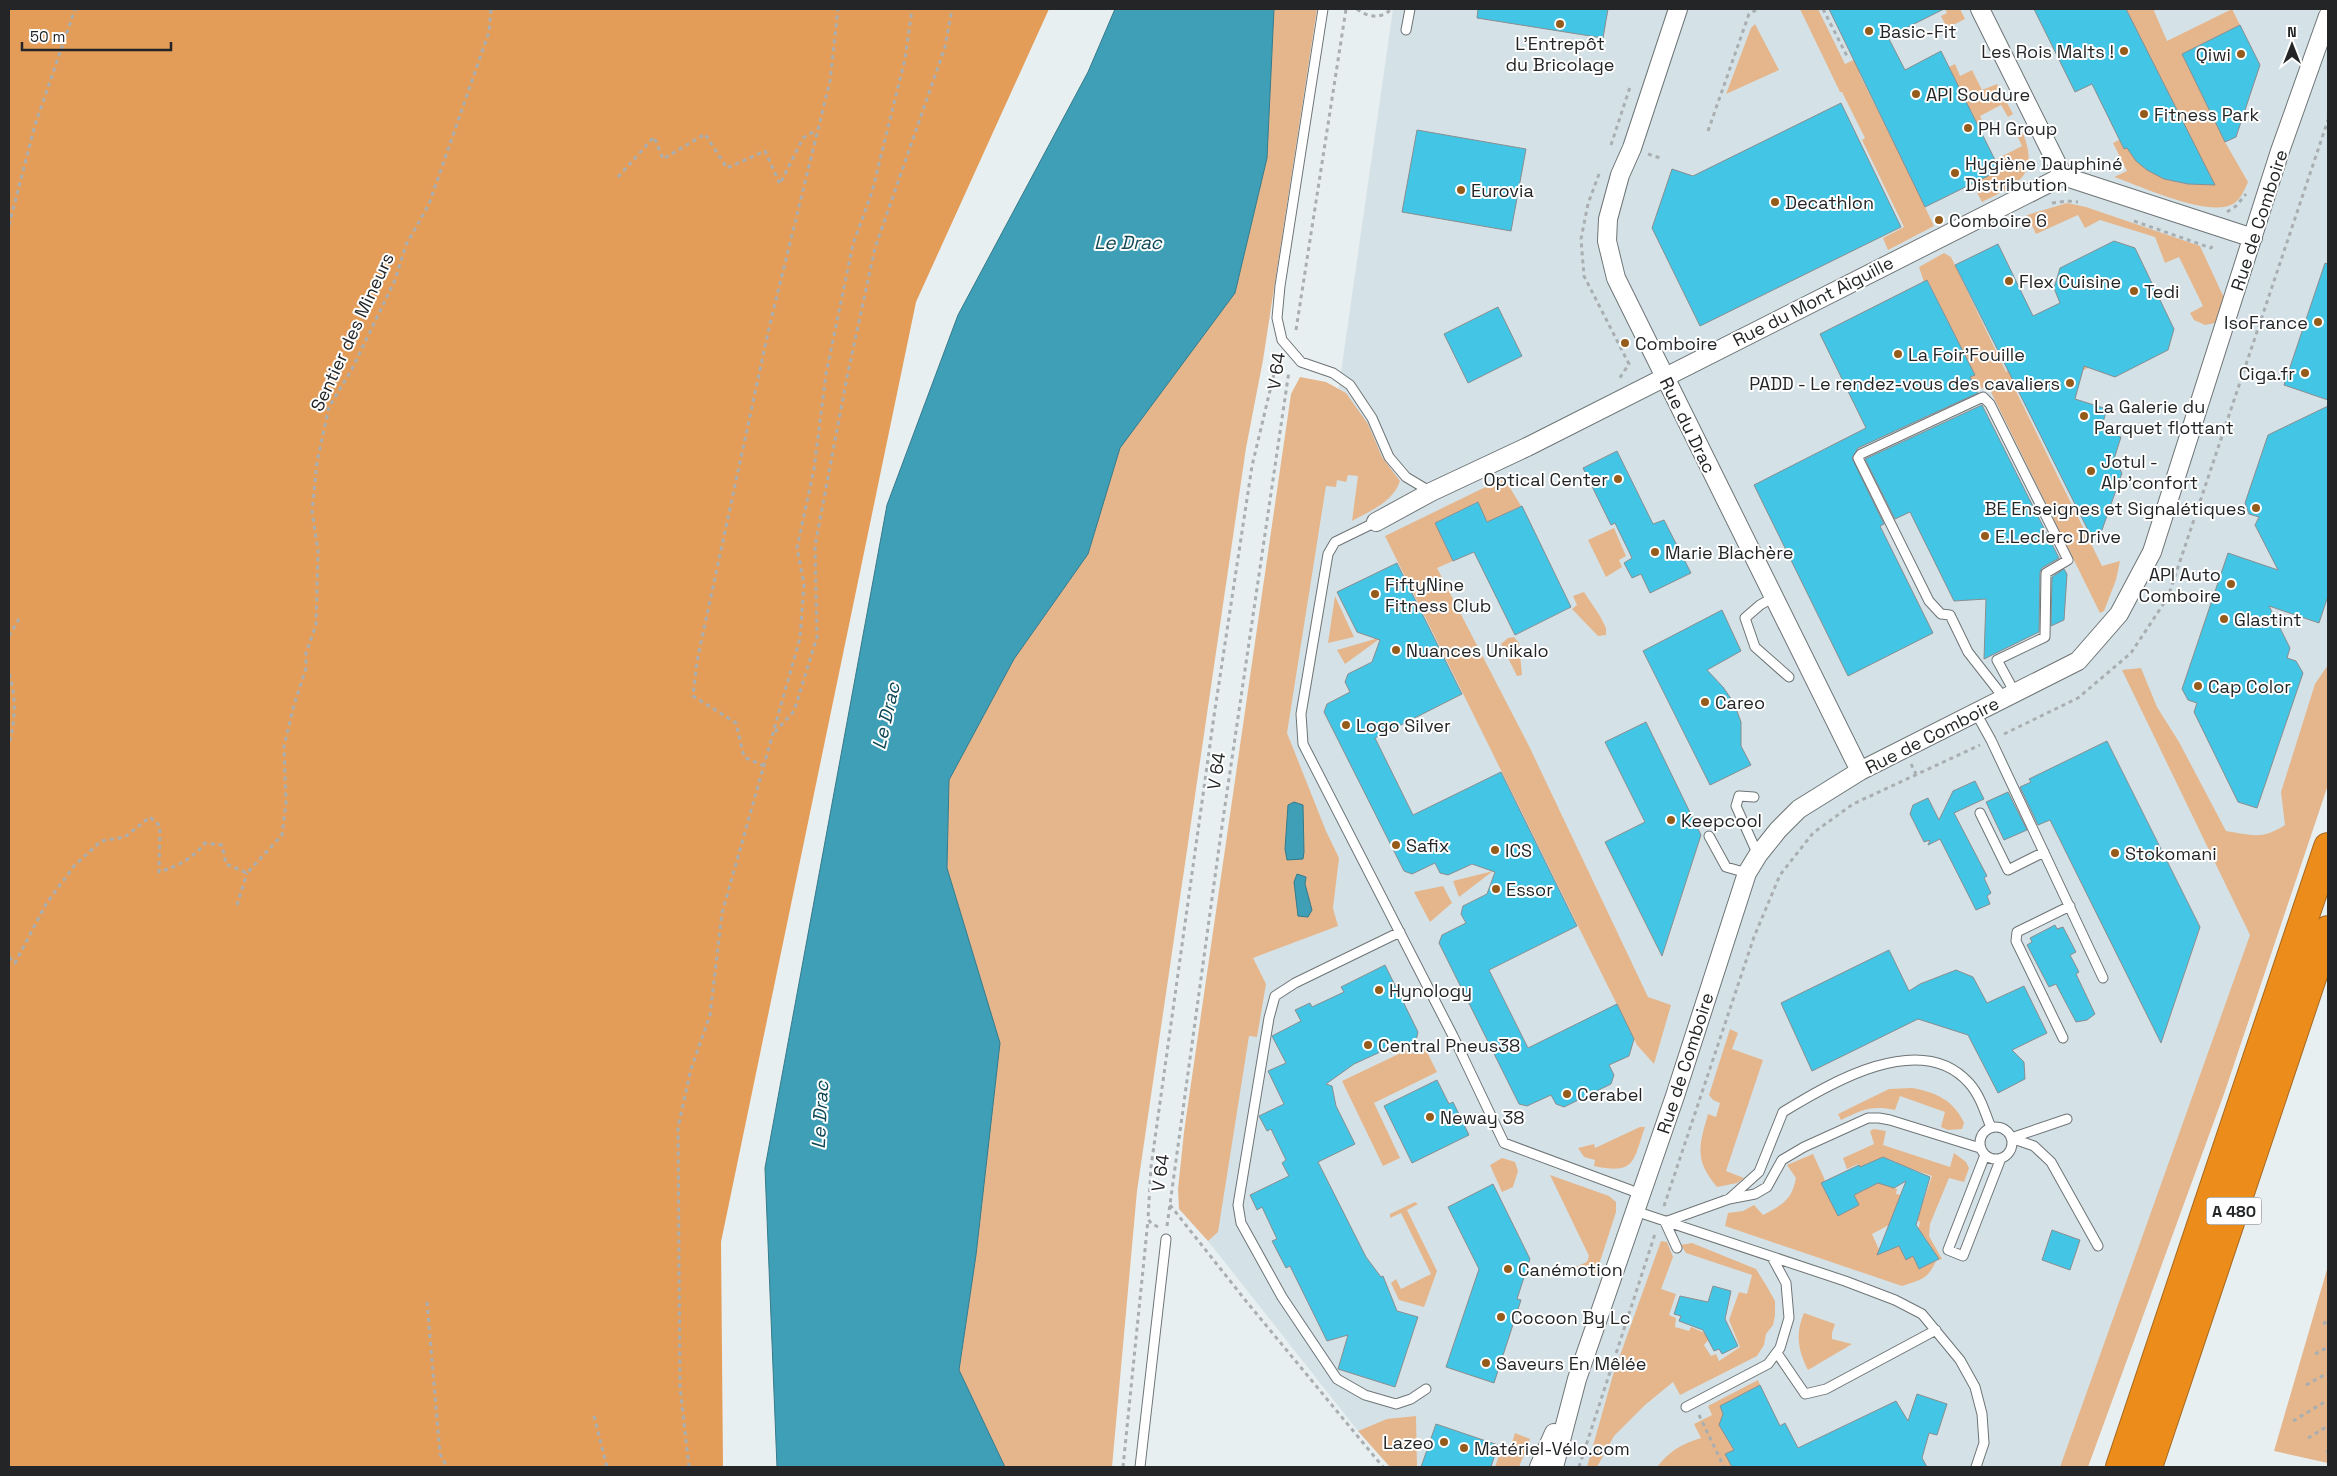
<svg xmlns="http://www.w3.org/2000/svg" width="2337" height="1476" viewBox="0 0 2337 1476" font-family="'Space Grotesk',sans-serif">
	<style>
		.built { fill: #d4e2e7 }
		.green { fill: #e5b68c }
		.forest { fill: #e39d59 }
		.water { fill: #3e9fb6; stroke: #367a8b }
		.building { fill: #43c6e5; stroke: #888e90 }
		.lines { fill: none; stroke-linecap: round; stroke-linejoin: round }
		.service-casing { stroke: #6e7476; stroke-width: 11 }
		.minor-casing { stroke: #6e7476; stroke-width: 20 }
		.motorway-casing { stroke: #a6691f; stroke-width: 30 }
		.path { stroke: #a9aeb0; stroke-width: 3; stroke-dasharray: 4 4; stroke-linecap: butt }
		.service { stroke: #fff; stroke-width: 9 }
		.minor { stroke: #fff; stroke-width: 18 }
		.motorway { stroke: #ec8d1b; stroke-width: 28 }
		.poi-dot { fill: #955b1a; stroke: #fff; stroke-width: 2 }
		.labels { text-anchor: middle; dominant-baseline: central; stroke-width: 4; stroke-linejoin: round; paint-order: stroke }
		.shield { fill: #fff; stroke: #656667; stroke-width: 1 }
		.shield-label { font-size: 16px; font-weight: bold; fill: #232526 }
		.poi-label { font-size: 18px; fill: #232526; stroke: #fff; text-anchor: start }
		.street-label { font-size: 18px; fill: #232526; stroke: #fff }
		.water-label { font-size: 19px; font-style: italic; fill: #104855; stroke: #fff }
	</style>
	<rect width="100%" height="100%" fill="#e8eff1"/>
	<!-- built -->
	<path class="built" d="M1393,9h935v707l-264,751h-674l-32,-36 -150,-190 128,-834z"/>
	<!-- green -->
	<path class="green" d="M1274,9h43l-54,351 -17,88 -109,743 -25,276h-107l-46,-97 17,-115 23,-212 -52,-175 2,-88 65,-121 74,-105 31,-106 116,-155 32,-135z
		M1800,9h18l27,55 23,-11 6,12 -15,8 32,64 74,-37 -16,-33 6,-3 5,12 12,-6 10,20 15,-6 16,30 -5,3 -7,-12 -21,11 2,5 -5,3 -6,-14 -74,38 37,78 -46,24 -5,-12 21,-11 -42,-87 3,-2 -23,-46h-2z
		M1945,9h15l5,10 -18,9 -6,-12 6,-3z
		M2126,9h30l-2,2 13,30 65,-32 8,16 -58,29 43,88 23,40c-4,9 -7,17 -15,22 -25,14 -92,-18 -119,-27l13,-6 -14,-28 6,-3 5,9 3,-1c21,28 51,41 86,35z
		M1755,24l24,46 -53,24 25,-66z
		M2022,131c19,45 -5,54 -40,71l-10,-19 23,-23 27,-14 -6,-13z
		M2067,203l19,4 114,39 25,54 -10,23 -10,2 -11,-5 -4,-7 13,-7 -24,-49 -14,6 -10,-26 -55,-17 -15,8 -7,-13 -42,19 -9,-19z
		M1944,253l7,4 55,115 71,-37 15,31 -13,6 -67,11 90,183 18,-5 -4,19 -12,31 -4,2 -110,-223 -9,-2 -98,47 -4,-12 96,-48 -47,-94 -4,1 -5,-15z
		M1300,377l26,5 20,11 22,31 14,33 18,24c-7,21 -30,30 -48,40l6,-45 -10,-1 -2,7 -9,-2 -1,7 -10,-1 -39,247 39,98 13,27 -6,50 5,18 -85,32 13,26 -9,53 -8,-1 -31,196 -10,9 -29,-32 -1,-20 6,-57 107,-738z
		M1504,478l17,28 -34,16 -10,-20 -42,21 18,38 -16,7 92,178 119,251 23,8 -17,59 -17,-19 -252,-509z
		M1614,528l12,28 -7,4 3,7 -16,10 -18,-37z
		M1584,592l16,24 6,12v7l-8,1 -26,-27 5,-4 -4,-9z
		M1335,596l19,41 -26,6z
		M1382,637l-37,27 -8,-14z
		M1514,637l5,6 3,32 -5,1 -16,-32 7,-6z
		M2328,665v120l-104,309 -136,373h-28l190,-532 -128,-265 19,-2 16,39 22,35 47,89c26,4 36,9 59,-6l-4,-33 34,-108z
		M1493,871l-34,26 -6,-16z
		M1443,886l9,17 -22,19 -16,-30z
		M1730,1029l8,4 -6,16 31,11 -37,111 18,7 -7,5 -20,4c-23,-27 -18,-41 -9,-73l8,3 4,-14 -7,-3 -4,-5z
		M1425,1048l12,24 -63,31 26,55 -17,8 -41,-85 65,-31 2,4z
		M1912,1088c23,4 42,12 52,35l-2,6 -14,1 -7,-3 4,-15 -45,-16 -5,14c-24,-5 -33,0 -54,10l-3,-6 51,-25z
		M1640,1127h5c-12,34 -9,48 -51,39l1,-6 -11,-3 -6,-9 16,-4 1,4z
		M1874,1129l12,2 -3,14 67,22 4,-14 12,9 3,6 -5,14 -15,-4 -19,46 -1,12 13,23 -3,1 -15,-24 -3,1 -3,-7 2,-8 -3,-2 15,-44 -31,-11 -7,2 2,-5 -12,-5 -24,10 -2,-3 -11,5 -4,-11 31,-14 -4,-13z
		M1813,1154l11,24 1,4 -4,2 17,32 21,-11 -5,-10 24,-12 19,6 -1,5 5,1 -12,30 -17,9 9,20 18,-8 8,13 6,-3 6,13 17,-8c-8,18 -15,19 -34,25l-177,-60 3,-13 15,-2 11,-6 9,10c19,-10 29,-15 33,-37l-9,-13z
		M1502,1158l13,4 3,9 -5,16 -11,5 -12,-27z
		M1550,1175l59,21 7,6v10l-20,62 -23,-6 14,-6 2,-6z
		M1415,1202l3,2 -11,6 30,61 -13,36 -25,-7 -8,-17 5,-4 5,10 30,-15 -30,-61 -11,5v-4z
		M1661,1241l6,1 6,15 -12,32 15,5 -7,21 7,3 -1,9 14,4 2,-4 14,6 4,6 -5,6 7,11 5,-2 3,7 21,-14 -11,-27 10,-28 8,2 5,-19 -66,-22 -5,-8 11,-2 64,26 10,16 9,16v14l-2,10 -7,9 -2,11 -7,11 -77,39 -7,-13 -28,23 -31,31 -17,31h-10l26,-92z
		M2328,1266v197l-54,-12z
		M1804,1313l31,11 -3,9v6l20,5 -44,26c-10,-20 -13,-36 -4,-57z
		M1758,1380l2,5 -40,21 3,8 -4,11 15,25 -9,4 7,13h-75c14,-17 23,-22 44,-29l-7,-14 18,-9 -4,-9z
		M1416,1416l1,51h-27l-32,-36 29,-12z
		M1515,1433l15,6 -11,28h-24l8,-23 8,2z"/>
	<!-- forest -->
	<path class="forest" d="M9,9h1040l-133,293 -195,940 2,225h-714z"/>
	<!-- water -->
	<path class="water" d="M1115,9h159l-7,149 -32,135 -115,155 -32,106 -74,105 -65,121 -2,88 53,175 -24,212 -17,115 46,97h-228l-12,-299 122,-663 71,-190 130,-243z
		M1294,802l9,3 1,47 -1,7 -16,1 -2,-11 3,-44z
		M1297,874l9,3 -1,7 7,26 -4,7 -10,-1 -4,-34z"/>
	<!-- building -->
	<path class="building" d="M1478,9h130l-5,29 -126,-20z
		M1829,9h115l-56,28 17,33 36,-19 59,119 -75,37z
		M2034,9h92l89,176 -27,-1 -24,-5 -17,-9 -11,-9 -9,-13 -3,1 -32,-65 -17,8z
		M2240,25l20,40 -24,72 -11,5 -43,-88z
		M1841,103l60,124 -201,99 -48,-98 20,-59 21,7z
		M1417,130l109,19 -15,82 -109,-19z
		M2114,241l21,7 39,81 -6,21 -53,27 -31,-11 -9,33 32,10 -6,20 20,8 -7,22 8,14 -20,57 -11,6 -136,-271 43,-21 35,72 27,-13 -6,-15 6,-20z
		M2325,263l3,1v136l-44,-15z
		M1927,280l48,95 -5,2 8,16 -120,55 -6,10 32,66 -4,2 53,107 -85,43 -94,-191 112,-57 -46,-94z
		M1498,307l24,49 -54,27 -24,-49z
		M1982,405l77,153 -17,10 -2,4 -1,60 -55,27 2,-60 -32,2 -44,-89 -15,7 -30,-60z
		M2328,406v190l-9,27 -50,-17 21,42 -3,10 9,3 7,12 -46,135 -19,-6 -44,-90 3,-9 -9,-3 -6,-11 46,-136 50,17 -23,-45 4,-8 -10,-3 -4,-11 23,-68z
		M1617,451l36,73 11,-4 27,53 -41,20 -9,-19 -9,4 -8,-15 8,-5 -17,-35 -4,2 -28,-57z
		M1478,502l9,20 35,-16 49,101 -56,28 -41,-83 -21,9 -18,-38z
		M1397,563l65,131 -87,44 38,77 88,-43 76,154 -88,44 39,78 89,-44 17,35 -5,17 -20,9 5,10 -3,9 -47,23 -8,-3 -5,-9 -24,11 -8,-2 -80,-161 3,-8 24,-12 -5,-9 2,-8 24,-12 8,-22 -23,-8 -24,11 -8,-2 -5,-10 -23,11 -8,-3 -80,-159 3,-8 23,-12 -5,-10 3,-8 24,-12 8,-22 -23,-8 -20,-40z
		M2064,569l3,5 -3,46 -13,6 1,-49z
		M1722,610l19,41 -34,19 16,17 11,16 7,19v24l10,19 -41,20 -67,-134z
		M1646,722l55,113 -39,121 -57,-114 40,-20 -40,-80z
		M2107,741l93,186 -39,116 -111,-223 -12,5 -18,-38 11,-5 -2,-3z
		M1975,781l9,18 -30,14 33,63 -3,2 7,15 -4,3 3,8 -14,6 -36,-71 -12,6 2,-5 -6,2 -14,-28 3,-9 15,-7 11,22 14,-29z
		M2008,792l19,38 -23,10 -18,-38z
		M2055,925l2,4 6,-2 13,25 -6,3 9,17 -3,2 19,40 -8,6 -11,2 -20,-38 -7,3 -22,-42 5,-3 -2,-4z
		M1889,950l20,41 11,-7 36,-14 17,7 14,26 37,-17 23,47 -35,17 12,12 1,17 -27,14 -30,-58 -50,-16 -106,52 -31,-68z
		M1385,965l33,67 -2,9 -25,12 -2,-5 -35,16 -28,20 6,2 4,20 19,38 -37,18 48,95 15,20 2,-1 14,35 21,6 -23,70 -57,-18 10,-34 -21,6 -37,-75 -4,2 -14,-27 5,-2 -15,-32 -5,3 -7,-15 39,-19 -7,-13 4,-3 -15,-31 -4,2 -8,-15 25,-12 -16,-33 18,-8 -14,-27 29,-15 -6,-11 15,-7 2,4 32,-15 -3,-5z
		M1437,1080l12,24 4,-2 16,33 -57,28 -28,-57z
		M1883,1157l47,20 -14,48 23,34 -20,10 -6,-13 -7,4 -7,-14 -22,9 29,-74 -12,7 -16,-5 -24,12 5,10 -21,11 -17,-33 38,-18 1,2z
		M1493,1184l37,75 -13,40 4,1 -27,83 -48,-16 33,-98 -31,-62z
		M2052,1230l28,10 -10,30 -28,-10z
		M1713,1286l18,5 -6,28 13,27 -16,8 -3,-5 -5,2 -11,-21 -24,-9 2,-5 -7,-2 6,-18 28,6z
		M1760,1385l20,41 5,-3 13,25 98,-47 12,20 9,-27 30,10 -10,31 -8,-2 -7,25 5,9h-195l-7,-13 9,-4 -15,-25 4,-11 -3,-8z
		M1436,1424l62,21 -7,22h-70z"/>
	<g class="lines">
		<defs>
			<path id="service" d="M1323,9l-43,277 -3,32 5,22 19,22 32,11 17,12 22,33 17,39 17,20 25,15
				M1406,30l4,-21
				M1376,522l-41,20 -7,12 -27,160 2,30 150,292 51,107 137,51
				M1774,597l-14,8 -15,13 10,29 34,30
				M2004,698l-36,-46 -18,-37 -9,-1 -12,-13 -71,-143 3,-4 122,-57 7,7 78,156 -22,13 -1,64 -48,23 18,33
				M1976,713l15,27 112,238
				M1754,797l-15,-1 -3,10 22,49
				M1980,813l28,57 36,-18
				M1709,836l17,31 21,6
				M1400,932l-105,51 -20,13 -6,22 -31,187 3,18 41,74 55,82 28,16 31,9 15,-5 15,-10
				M2063,1038l-47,-97 1,-9 53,-26
				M1980 1143a16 16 0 1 1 32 0a16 16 0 1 1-32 0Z
				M2011,1138l23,8 17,16 47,84
				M2011,1138l56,-19
				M1985,1155l-37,95 15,6 38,-98
				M1729,1199l30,-27 24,-60c47,-29 138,-83 186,-29 11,12 16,29 22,45
				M1635,1211l210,70 50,19 27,14 38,46 15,27 7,27 2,29 -8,24
				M1677,1248l-12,-26 64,-23 26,-5 12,-7 15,-27 22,-13 64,-29h11l11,2 90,28
				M1777,1353l28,41 21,-5 110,-59
				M1686,1407l82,-43 12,-16 9,-30 -3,-35 -13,-24
				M1140,1467l26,-228"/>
			<path id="minor" d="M1678,9l-46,139 -12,27 -12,44 -1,22 9,37 244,493
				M1980,9l83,167 190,62
				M1376,522l55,-30 96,-45 536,-271
				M1539,1467l15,-34
				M1554,1467l23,-88 98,-283 72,-223 11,-18 20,-25 21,-21 61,-38 218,-110 41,-47 33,-62 128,-401 48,-135"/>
			<path id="motorway" d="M2120,1467l208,-620
				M2148,1467l180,-537"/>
		</defs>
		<!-- service casing -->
		<use href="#service" class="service-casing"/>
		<!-- minor casing -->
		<use href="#minor" class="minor-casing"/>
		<!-- motorway casing -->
		<use href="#motorway" class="motorway-casing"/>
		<!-- path -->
		<path class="path" d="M1357,9c10,8 24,11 34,0
			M1823,9l25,49
			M1708,131l41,-117 9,-5
			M1611,145l19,-58
			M1648,154l12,4
			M1599,174l-11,30 -7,35 3,37 45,88 -10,15
			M618,177l36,-40 9,22 42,-25 22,34 38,-17 15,33 23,-46 13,-8
			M2052,203l15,-2 11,1
			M2227,212l9,-6 10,-12
			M2134,221l77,27 3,-5
			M9,225l26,-100 40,-116
			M1296,330l50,-321
			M9,636l10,-17
			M9,674c8,25 6,46 0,71
			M775,732l19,-21 23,-74 -2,-91 32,-169 28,-129 70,-201 7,-38
			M2004,734l74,-36 53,-45 37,-56 160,-477
			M1911,764l5,10
			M764,766l-20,-9 -8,-34 -43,-27 4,-35 72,-333 61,-247 8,-72
			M237,905l10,-32
			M9,957l6,6 31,-59 28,-38 27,-25 24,-4 25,-20 10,9 -1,46c19,-6 33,-13 46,-29l17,2 4,19 21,9 35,-38 4,-32 -2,-57 10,-41 12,-37v-15l10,-28 2,-74 -6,-40 5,-49 12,-55 23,-38 43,-89 11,-35 23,-41 60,-172 2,-23
			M1170,1205l76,96 137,166
			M1664,1206l90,-269 26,-62 33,-42 40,-29 127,-59
			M1167,1226l54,-393 68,-462
			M1158,1227l-7,-4 -3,-4 3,-52 63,-451 38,-250 26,-109
			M427,1302l13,152 7,13
			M2323,1324l5,-3
			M2315,1354l13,-7
			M2306,1385l22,-12
			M1699,1415l25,52
			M594,1416l13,51
			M2293,1421l35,-21
			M2308,1438l20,-12
			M2326,1452l2,-1
			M689,1467l-9,-80 -2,-260 13,-58 19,-54 12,-102 78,-275 4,-54 -7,-36 17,-79 12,-95 27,-130 19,-52 33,-133 7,-50
			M1123,1467l25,-247
			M1579,1467l76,-233"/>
		<!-- service -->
		<use href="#service" class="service"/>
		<!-- minor -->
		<use href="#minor" class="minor"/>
		<!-- motorway -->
		<use href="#motorway" class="motorway"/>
	</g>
	<!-- markers -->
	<g class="poi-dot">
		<circle cx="1560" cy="24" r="5"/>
		<circle cx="1869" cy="31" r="5"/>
		<circle cx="2124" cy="51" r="5"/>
		<circle cx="2241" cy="54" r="5"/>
		<circle cx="1916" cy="94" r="5"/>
		<circle cx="2144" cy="114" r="5"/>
		<circle cx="1968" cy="128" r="5"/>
		<circle cx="1955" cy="173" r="5"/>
		<circle cx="1461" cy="190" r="5"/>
		<circle cx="1775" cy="202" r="5"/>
		<circle cx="1939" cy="220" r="5"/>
		<circle cx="2009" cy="281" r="5"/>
		<circle cx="2134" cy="291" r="5"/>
		<circle cx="2318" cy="322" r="5"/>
		<circle cx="1625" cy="343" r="5"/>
		<circle cx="1898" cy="354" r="5"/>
		<circle cx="2305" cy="373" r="5"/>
		<circle cx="2070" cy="383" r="5"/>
		<circle cx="2084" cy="416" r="5"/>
		<circle cx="2091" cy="471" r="5"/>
		<circle cx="1618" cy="479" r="5"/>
		<circle cx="2256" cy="508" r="5"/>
		<circle cx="1985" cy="536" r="5"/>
		<circle cx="1655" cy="552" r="5"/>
		<circle cx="2231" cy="584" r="5"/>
		<circle cx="1375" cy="594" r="5"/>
		<circle cx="2224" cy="619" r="5"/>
		<circle cx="1396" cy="650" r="5"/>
		<circle cx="2198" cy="686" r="5"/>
		<circle cx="1705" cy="702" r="5"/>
		<circle cx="1346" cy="725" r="5"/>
		<circle cx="1671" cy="820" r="5"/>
		<circle cx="1396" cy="845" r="5"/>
		<circle cx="1495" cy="850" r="5"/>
		<circle cx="2115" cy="853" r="5"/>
		<circle cx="1496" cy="889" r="5"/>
		<circle cx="1379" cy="990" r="5"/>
		<circle cx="1368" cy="1045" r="5"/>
		<circle cx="1567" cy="1094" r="5"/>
		<circle cx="1430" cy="1117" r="5"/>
		<circle cx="1508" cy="1269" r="5"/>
		<circle cx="1501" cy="1317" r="5"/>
		<circle cx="1486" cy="1363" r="5"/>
		<circle cx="1444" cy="1442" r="5"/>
		<circle cx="1464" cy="1448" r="5"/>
	</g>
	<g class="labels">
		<!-- shield labels -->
		<rect class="shield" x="2206.5" y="1197.5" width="55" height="27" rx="4"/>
		<g class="shield-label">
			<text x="2234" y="1211">A 480</text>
		</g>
		<!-- poi labels -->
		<g class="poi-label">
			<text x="1879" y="31">Basic-Fit</text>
			<text x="1560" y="43" text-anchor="middle">L'Entrepôt<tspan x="1560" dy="21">du Bricolage</tspan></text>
			<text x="2114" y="51" text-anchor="end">Les Rois Malts !</text>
			<text x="2231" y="54" text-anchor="end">Qiwi</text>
			<text x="1926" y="94">API Soudure</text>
			<text x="2154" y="114">Fitness Park</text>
			<text x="1978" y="128">PH Group</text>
			<text x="1965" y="163">Hygiène Dauphiné<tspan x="1965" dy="21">Distribution</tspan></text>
			<text x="1471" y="190">Eurovia</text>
			<text x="1785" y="202">Decathlon</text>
			<text x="1949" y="220">Comboire 6</text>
			<text x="2019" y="281">Flex Cuisine</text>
			<text x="2144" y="291">Tedi</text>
			<text x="2308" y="322" text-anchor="end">IsoFrance</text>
			<text x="1635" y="343">Comboire</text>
			<text x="1908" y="354">La Foir'Fouille</text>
			<text x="2295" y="373" text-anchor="end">Ciga.fr</text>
			<text x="2060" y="383" text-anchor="end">PADD - Le rendez-vous des cavaliers</text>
			<text x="2094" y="406">La Galerie du<tspan x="2094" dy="21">Parquet flottant</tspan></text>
			<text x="2101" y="461">Jotul -<tspan x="2101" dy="21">Alp'confort</tspan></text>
			<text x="1608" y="479" text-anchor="end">Optical Center</text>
			<text x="2246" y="508" text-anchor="end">BE Enseignes et Signalétiques</text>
			<text x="1995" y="536">E.Leclerc Drive</text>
			<text x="1665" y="552">Marie Blachère</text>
			<text x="2221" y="574" text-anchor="end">API Auto<tspan x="2221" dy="21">Comboire</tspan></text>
			<text x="1385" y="584">FiftyNine<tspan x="1385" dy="21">Fitness Club</tspan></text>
			<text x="2234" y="619">Glastint</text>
			<text x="1406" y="650">Nuances Unikalo</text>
			<text x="2208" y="686">Cap Color</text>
			<text x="1715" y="702">Careo</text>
			<text x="1356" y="725">Logo Silver</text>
			<text x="1681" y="820">Keepcool</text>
			<text x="1406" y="845">Safix</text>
			<text x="1505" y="850">ICS</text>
			<text x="2125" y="853">Stokomani</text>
			<text x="1506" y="889">Essor</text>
			<text x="1389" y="990">Hynology</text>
			<text x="1378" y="1045">Central Pneus38</text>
			<text x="1577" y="1094">Cerabel</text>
			<text x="1440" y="1117">Neway 38</text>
			<text x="1518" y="1269">Canémotion</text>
			<text x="1511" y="1317">Cocoon By Lc</text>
			<text x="1496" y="1363">Saveurs En Mêlée</text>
			<text x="1434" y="1442" text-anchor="end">Lazeo</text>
			<text x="1474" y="1448">Matériel-Vélo.com</text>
		</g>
		<!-- street labels -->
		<g class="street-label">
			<text transform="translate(2259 220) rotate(-72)">Rue de Comboire</text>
			<text transform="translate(1813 301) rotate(-27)">Rue du Mont Aiguille</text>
			<text transform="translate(352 332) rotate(-65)">Sentier des Mineurs</text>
			<text transform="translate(1276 371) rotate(-82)">V 64</text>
			<text transform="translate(1688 425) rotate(64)">Rue du Drac</text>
			<text transform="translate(1932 735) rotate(-27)">Rue de Comboire</text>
			<text transform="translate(1216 771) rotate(-81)">V 64</text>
			<text transform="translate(1685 1063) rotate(-72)">Rue de Comboire</text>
			<text transform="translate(1160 1173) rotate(-82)">V 64</text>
		</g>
		<!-- water labels -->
		<g class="water-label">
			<text x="1128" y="242">Le Drac</text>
			<text transform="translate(886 716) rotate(-77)">Le Drac</text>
			<text transform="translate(820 1115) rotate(-87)">Le Drac</text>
		</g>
	</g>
	<!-- border -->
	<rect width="2337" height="1476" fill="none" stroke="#232526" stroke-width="20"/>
	<!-- north arrow -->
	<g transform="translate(2292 45)" stroke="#ffffff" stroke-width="4" paint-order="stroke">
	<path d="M0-4L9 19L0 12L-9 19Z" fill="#232526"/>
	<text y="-8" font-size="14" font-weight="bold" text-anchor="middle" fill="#232526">N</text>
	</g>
	<!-- scale -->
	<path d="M22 42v8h149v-8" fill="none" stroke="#232526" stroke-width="2.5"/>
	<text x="30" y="42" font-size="15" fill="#232526" stroke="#ffffff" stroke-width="4" paint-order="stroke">50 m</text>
</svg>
